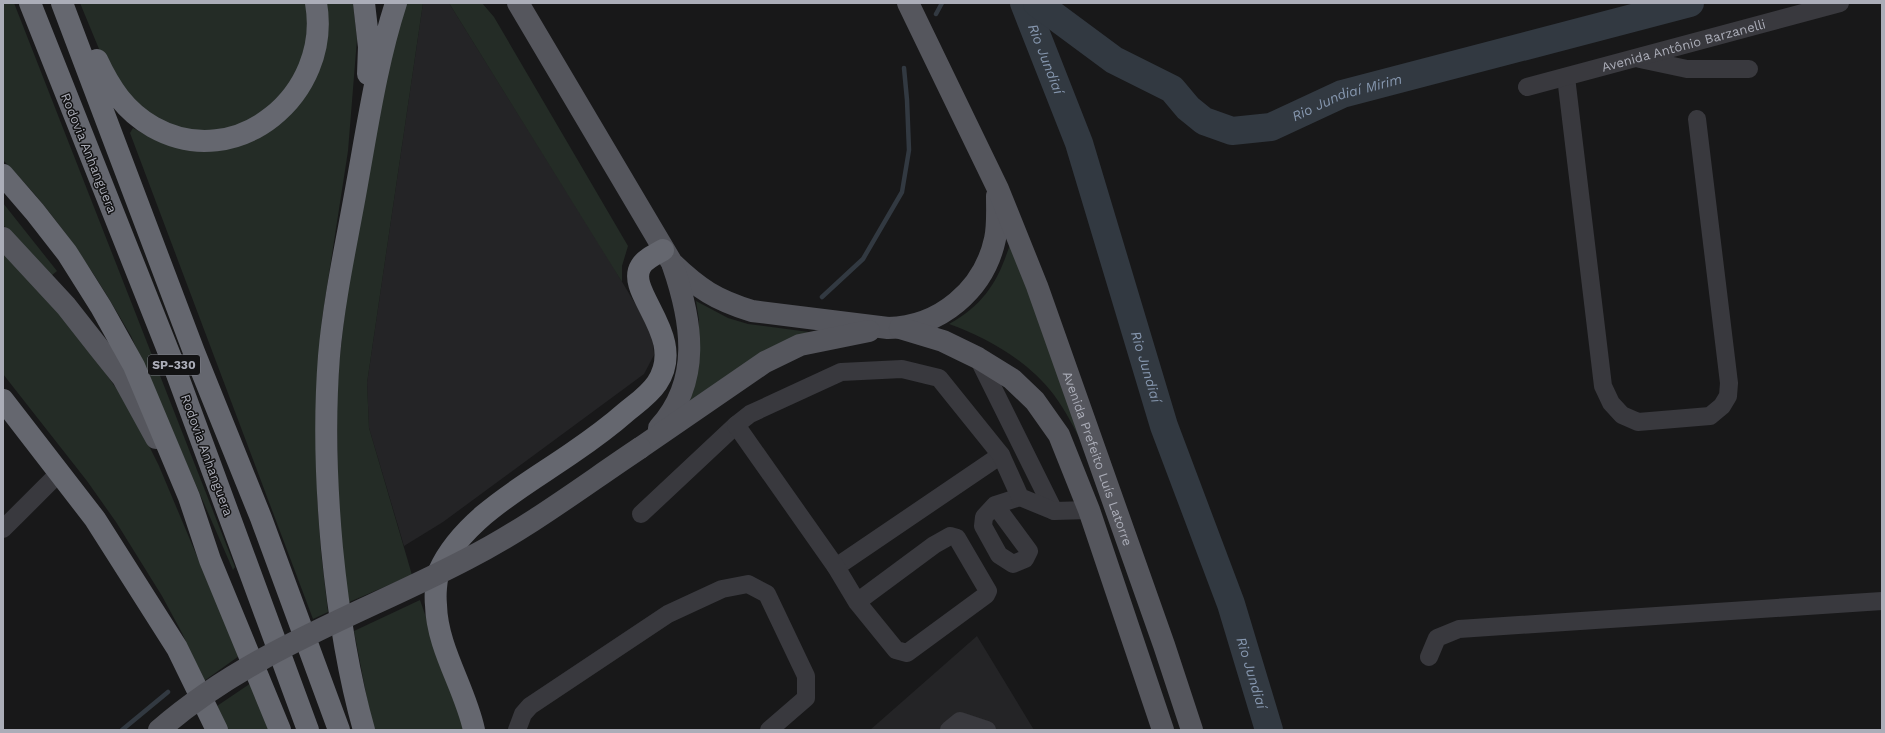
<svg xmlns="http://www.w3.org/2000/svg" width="1885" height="733" viewBox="0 0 1885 733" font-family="'Work Sans',sans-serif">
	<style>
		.built { fill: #242426 }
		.green { fill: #242c26 }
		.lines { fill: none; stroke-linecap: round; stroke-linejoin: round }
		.stream { stroke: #323941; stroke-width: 4.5 }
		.river { stroke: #323941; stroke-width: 28 }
		.minor { stroke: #39393e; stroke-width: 18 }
		.major { stroke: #55565d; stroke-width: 22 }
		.highway { stroke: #65676f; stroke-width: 22 }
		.major-bridge { stroke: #55565d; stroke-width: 22 }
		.labels { text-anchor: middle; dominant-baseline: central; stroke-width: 3; stroke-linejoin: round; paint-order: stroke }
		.shield { fill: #131314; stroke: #7d7f87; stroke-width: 1 }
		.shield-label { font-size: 12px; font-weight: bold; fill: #abadb8 }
		.street-label { font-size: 13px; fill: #abadb8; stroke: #131314 }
		.water-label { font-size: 14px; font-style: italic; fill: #8697af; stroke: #131314 }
	</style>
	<rect width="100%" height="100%" fill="#181819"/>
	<!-- built -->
	<path class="built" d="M423,3h26l157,252 46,77 2,23 -10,19 -201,148 -39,24 -35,-118 -2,-45z
		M977,636l57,94h-164z"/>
	<!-- green -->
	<path class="green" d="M3,3h11l221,564 -2,3 -102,-234c-36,-63 -76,-124 -128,-176z
		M80,3h228l-2,51 -29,53 -57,29 -63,-12 -46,-46z
		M325,3h28l4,36 -9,112 -26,168 -3,43 -2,134 4,56 7,60 -15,7 -183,-486 3,-5 20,11 18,7 22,4 49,-5 20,-9 18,-14z
		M405,3h18l-56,380 2,45 43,147 -65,28 -9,-96 -1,-102 2,-41 9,-80 38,-208z
		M449,3h33l12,14 134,229 -6,20v16z
		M3,203l54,68 -6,5 -48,-51z
		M1011,241l74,207c-10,-18 -19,-37 -31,-53 -26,-34 -66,-57 -105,-71 36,-20 50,-44 62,-83z
		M3,248l85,100 30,43 20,33 21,42 80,190 -35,25 -22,-48 -20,-37 -46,-74 -29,-41 -84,-107z
		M696,301l32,17 20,6 61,8 1,4 -131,79 20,-58v-37z
		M420,600l45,130h-92l-19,-99z
		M251,683l19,47h-42l-11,-24z"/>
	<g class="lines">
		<!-- stream -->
		<path class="stream" d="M936,14l6,-11
			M822,297l41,-38 39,-67 7,-42 -2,-50 -3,-32
			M122,730l46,-38"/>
		<!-- river -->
		<g class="river">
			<path id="s1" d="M1024,3l55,140 85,283 67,178 38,126"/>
			<path id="s2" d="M1037,3l77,57 58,29 16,19 16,13 28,10 39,-4 71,-33 348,-91"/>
		</g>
		<!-- minor -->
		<g class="minor">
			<path d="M1640,59l47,10h62"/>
			<path d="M1566,77l37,309 8,17 11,12 16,7 72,-6 12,-10 6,-10 1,-13 -32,-264"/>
			<path id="s3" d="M1527,87l313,-84"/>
			<path d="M978,358l76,153"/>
			<path d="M995,505l34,46 -4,8 -12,5 -14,-9 -16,-29 1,-9 11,-12 25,-8"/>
			<path d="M641,514l95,-89"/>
			<path d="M3,529l57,-57"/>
			<path d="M836,567l165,-112"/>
			<path d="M857,602l77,-57 16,-9 7,2 31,53 -2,4 -79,58 -11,-3 -39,-48 -21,-35 -100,-142 14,-11 91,-42 61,-3 37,9 62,77 19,42 34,14 35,-1"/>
			<path d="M1429,657l8,-19 22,-9 423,-28"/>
			<path d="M517,730l6,-16 7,-8 138,-92 54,-25 26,-5 19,10 39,82v22l-37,32"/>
			<path d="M949,730l11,-9 27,9"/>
		</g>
		<!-- major -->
		<g class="major">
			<path d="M518,3l154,260c27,26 44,37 80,48l136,17c52,-1 96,-38 107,-89 3,-13 2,-29 2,-43"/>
			<path id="s4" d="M908,3l90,186 39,97 127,359 28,85"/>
			<path d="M3,238l63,68 33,42 24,30 33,60"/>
			<path d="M900,328l43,13 35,17 34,21 23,22 24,34 30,75 74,220"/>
			<path d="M659,428c43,-47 33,-107 14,-162"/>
			<path d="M640,448l125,-86 35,-17 69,-14"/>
		</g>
		<!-- highway -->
		<path class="highway" d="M30,3l141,355 137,372
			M62,3l132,349 67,166 78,212
			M364,3l5,44 -1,27
			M97,60c13,28 28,51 56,67 84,47 179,-33 163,-124
			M3,175l32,37 32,41 34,54 33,59 55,131 21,63 70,170
			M3,400l92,119 82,129 40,82
			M364,730c-17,-60 -26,-121 -32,-182 -6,-65 -8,-128 -3,-192 5,-58 18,-115 28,-172 11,-61 20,-122 39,-181
			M474,730c-9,-42 -37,-82 -38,-125 -1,-10 0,-25 3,-34 24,-53 87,-86 133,-118 19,-13 37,-26 54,-41 11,-9 23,-17 31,-29 31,-47 -33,-91 -16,-117 4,-7 15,-12 22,-16"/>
		<!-- major-bridge -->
		<path class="major-bridge" d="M159,730c92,-80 203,-116 308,-171 61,-31 116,-73 173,-111"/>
	</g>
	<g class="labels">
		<!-- shield labels -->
		<rect class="shield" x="148" y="355" width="52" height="20" rx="3"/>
		<g class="shield-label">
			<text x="174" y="365">SP-330</text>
		</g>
		<!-- street labels -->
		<g class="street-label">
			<text stroke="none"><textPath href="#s3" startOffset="162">Avenida Antônio Barzanelli</textPath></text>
			<text transform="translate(89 153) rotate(68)">Rodovia Anhanguera</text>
			<text transform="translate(207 455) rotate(70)">Rodovia Anhanguera</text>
			<text stroke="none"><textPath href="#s4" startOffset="494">Avenida Prefeito Luís Latorre</textPath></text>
		</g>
		<!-- water labels -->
		<g class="water-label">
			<text stroke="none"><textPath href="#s1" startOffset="60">Rio Jundiaí</textPath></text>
			<text stroke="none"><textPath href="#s2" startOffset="357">Rio Jundiaí Mirim</textPath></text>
			<text stroke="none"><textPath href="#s1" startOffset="384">Rio Jundiaí</textPath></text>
			<text stroke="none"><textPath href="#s1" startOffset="708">Rio Jundiaí</textPath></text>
		</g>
	</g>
	<!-- border -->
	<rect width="1885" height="733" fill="none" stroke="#abadb8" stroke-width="8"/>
</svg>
